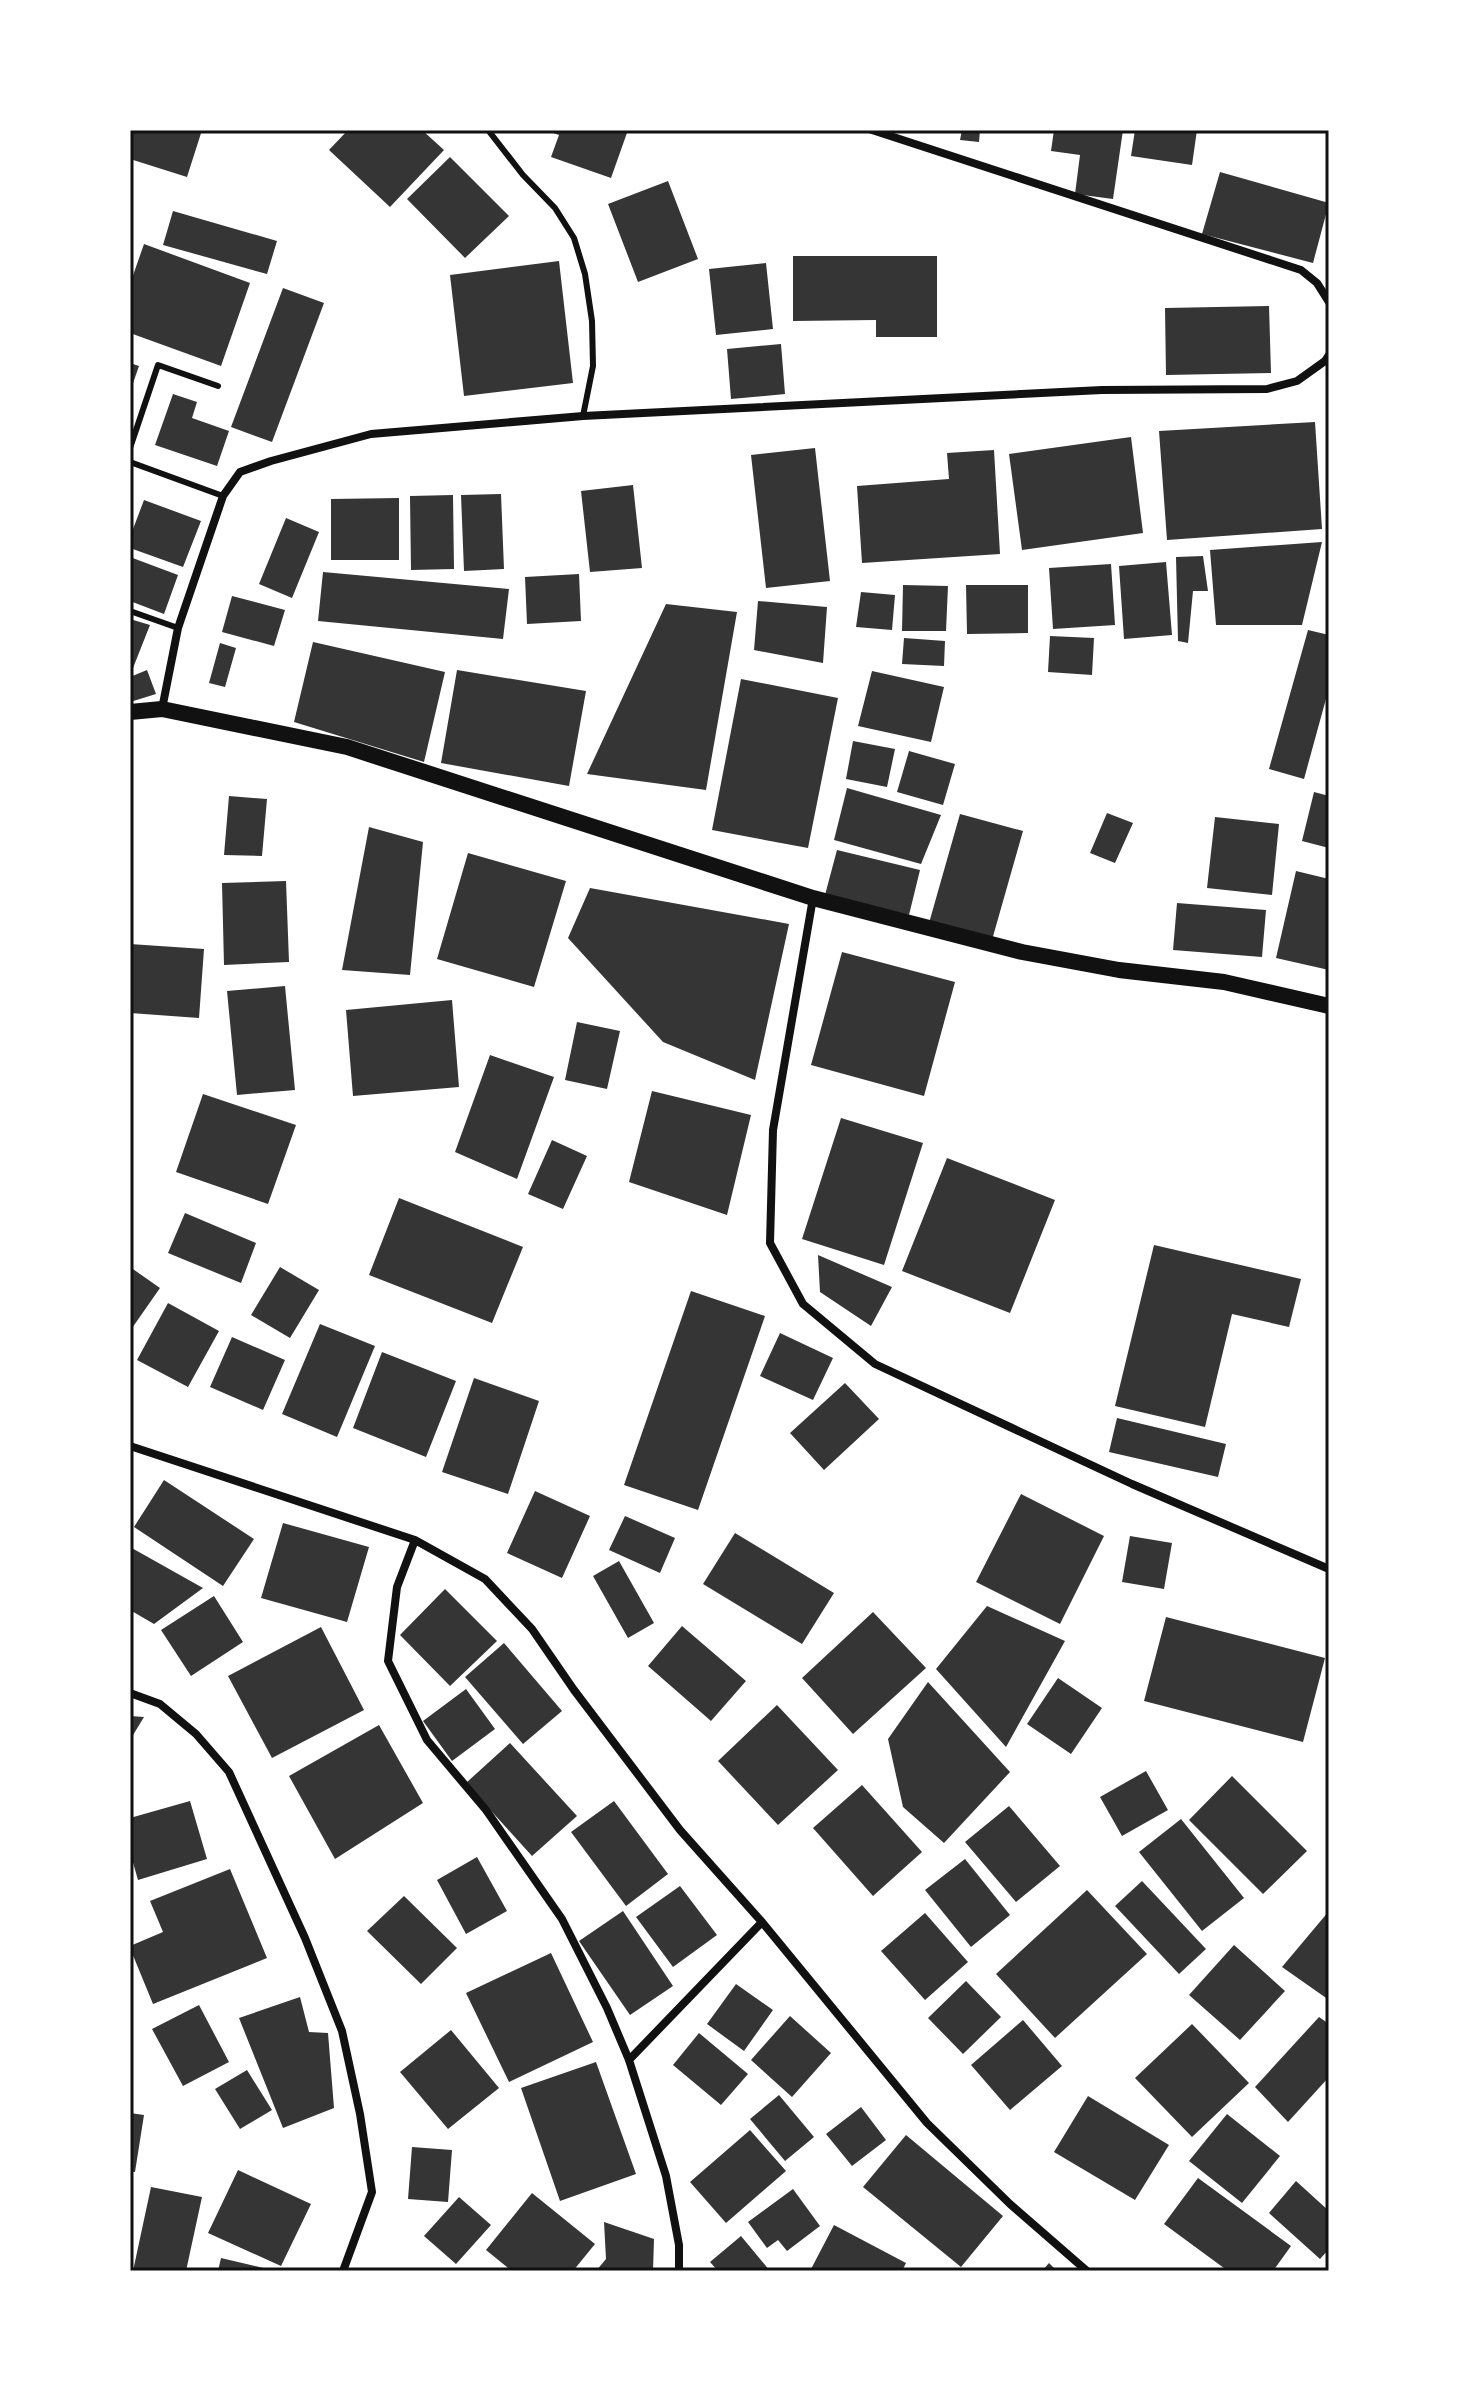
<svg xmlns="http://www.w3.org/2000/svg" width="1459" height="2401" viewBox="0 0 1459 2401" font-family="Signika,sans-serif">
	<style>
		.building { fill: #353535 }
		.lines { fill: none; stroke-linecap: round; stroke-linejoin: round }
		.service { stroke: #111; stroke-width: 6 }
		.minor { stroke: #111; stroke-width: 8 }
		.secondary { stroke: #111; stroke-width: 16 }
		.neatline { fill: none; stroke: #111; stroke-width: 3 }
	</style>
	<rect width="100%" height="100%" fill="#fff"/>
	<!-- building -->
	<path class="building" d="M130,130h72l-15,47 -57,-18z
		M348,130h74l22,20 -54,57 -61,-57z
		M545,130h83l-17,48 -60,-21 8,-22z
		M962,130h18l-1,12 -19,-2z
		M1054,130h69l-10,69 -38,-5 5,-39 -29,-4z
		M1135,130h62l-5,35 -61,-9z
		M450,157l59,59 -44,42 -58,-59z
		M1220,172l109,31 -16,60 -111,-29z
		M668,181l30,78 -60,23 -30,-78z
		M173,211l104,30 -10,33 -104,-29z
		M144,244l106,39 -29,83 -91,-33v-49z
		M793,256h144v81h-61v-17l-83,1z
		M559,261l14,122 -109,13 -14,-121z
		M766,263l7,66 -57,6 -7,-66z
		M283,288l41,15 -52,139 -41,-15z
		M1269,306l2,67 -105,2 -1,-67z
		M781,344l4,50 -54,5 -4,-50z
		M130,363l9,3 -8,23h-1z
		M173,394l24,8 -5,16 37,13 -12,35 -62,-21z
		M1315,422l7,107 -155,11 -8,-109z
		M1131,437l12,96 -121,17 -13,-96z
		M815,448l15,133 -64,7 -15,-133z
		M994,450l6,104 -138,9 -5,-77 92,-7 -2,-26z
		M633,485l9,83 -52,4 -9,-81z
		M501,494l3,75 -40,2 -3,-76z
		M453,495l1,74 -43,1 -1,-74z
		M399,498v62h-68v-61z
		M144,500l57,21 -18,46 -53,-19v-11z
		M286,518l33,14 -27,66 -33,-14z
		M1322,542l-20,83h-86l-6,-75z
		M1203,556l5,35h-15l-5,52 -10,-2 -2,-84z
		M130,557l48,18 -14,39 -34,-13z
		M1166,562l6,73 -48,4 -5,-73z
		M1111,564l4,61 -62,4 -4,-61z
		M323,572l186,17 -6,50 -185,-18z
		M579,574l2,47 -54,3 -2,-47z
		M903,585l45,1 -2,45h-44z
		M966,585h62v48l-61,1z
		M861,592l34,3 -3,35 -36,-3z
		M232,596l53,14 -11,36 -52,-14z
		M758,601l69,6 -4,56 -69,-13z
		M666,604l71,8 -31,178 -119,-16z
		M130,619l20,6 -17,43 -3,-1z
		M1308,630l21,5v53l-25,91 -35,-10z
		M1050,636l44,2 -2,37 -44,-3z
		M904,638l41,3 -1,25 -42,-2z
		M313,642l132,30 -21,90 -130,-40z
		M220,643l16,5 -11,39 -16,-4z
		M147,670l9,24 -26,8v-25z
		M457,670l129,21 -17,95 -128,-23z
		M872,671l72,16 -13,55 -73,-16z
		M741,679l97,19 -30,150 -96,-18z
		M853,741l42,8 -8,38 -41,-8z
		M909,751l46,13 -12,41 -46,-13z
		M847,788l94,27 -20,49 -87,-24z
		M1314,792l15,4v52l-27,-7z
		M229,796l38,3 -5,57 -38,-1z
		M1107,813l26,10 -18,40 -25,-10z
		M960,814l63,17 -31,109 -63,-17z
		M1215,817l64,7 -7,71 -65,-7z
		M369,827l54,15 -13,133 -68,-5z
		M837,850l83,20 -11,45 -84,-20z
		M468,853l98,28 -32,106 -97,-28z
		M1296,871l33,8v91l-53,-12z
		M286,881l3,81 -65,3 -2,-82z
		M590,888l199,36 -34,156 -92,-38 -95,-104z
		M1177,903l89,7 -4,47 -89,-7z
		M130,944l74,5 -5,69 -69,-5z
		M842,952l113,30 -31,114 -113,-31z
		M285,986l10,104 -58,5 -10,-104z
		M452,1000l7,87 -106,9 -7,-86z
		M577,1022l43,9 -13,58 -42,-9z
		M490,1055l64,22 -37,102 -62,-27z
		M652,1091l99,24 -24,100 -98,-33z
		M203,1094l93,31 -28,79 -92,-32z
		M841,1118l82,25 -39,122 -82,-26z
		M552,1140l35,16 -24,53 -35,-15z
		M947,1158l108,42 -45,113 -108,-42z
		M399,1198l124,49 -31,76 -123,-48z
		M185,1213l71,30 -15,40 -73,-30z
		M1154,1245l147,34 -12,48 -57,-13 -27,113 -90,-21z
		M818,1255l74,32 -21,39 -51,-34z
		M130,1267l30,21 -30,43z
		M280,1267l39,23 -29,48 -39,-23z
		M691,1291l74,25 -67,194 -74,-25z
		M168,1303l51,28 -31,56 -51,-27z
		M320,1324l55,22 -38,91 -55,-23z
		M780,1333l53,25 -20,42 -53,-24z
		M232,1337l53,23 -22,50 -53,-23z
		M382,1352l74,29 -30,76 -73,-29z
		M474,1378l65,23 -31,93 -66,-22z
		M845,1383l34,36 -55,51 -34,-37z
		M1117,1418l109,26 -8,33 -109,-25z
		M164,1480l90,59 -31,47 -89,-59z
		M535,1491l55,25 -28,62 -55,-25z
		M1021,1494l83,42 -44,88 -84,-42z
		M625,1516l50,22 -15,35 -51,-23z
		M283,1523l86,24 -22,75 -86,-24z
		M735,1533l99,60 -32,51 -99,-60z
		M1130,1536l42,7 -8,46 -42,-7z
		M130,1547l73,41 -49,36 -24,-14z
		M619,1561l35,62 -26,15 -35,-62z
		M445,1589l52,52 -47,45 -50,-51z
		M214,1596l29,46 -52,34 -30,-46z
		M987,1606l78,35 -59,106 -70,-78z
		M873,1612l53,56 -73,66 -51,-56z
		M1166,1617l159,41 -22,84 -159,-41z
		M682,1626l64,55 -35,40 -63,-55z
		M321,1627l43,83 -92,48 -44,-82z
		M504,1643l58,68 -39,33 -58,-67z
		M1058,1678l44,30 -31,46 -44,-30z
		M928,1682l82,90 -66,71 -41,-36 -15,-68z
		M466,1689l29,40 -43,32 -29,-40z
		M777,1705l61,65 -60,55 -60,-64z
		M130,1716l14,1 -14,23z
		M379,1725l44,78 -88,56 -46,-83z
		M510,1743l67,73 -45,40 -66,-73z
		M1146,1771l22,39 -46,26 -22,-39z
		M1232,1776l75,75 -44,43 -74,-74z
		M862,1785l60,67 -49,44 -60,-68z
		M190,1801l17,58 -69,21 -8,-28v-34z
		M614,1801l54,73 -42,32 -55,-74z
		M1009,1806l51,60 -44,36 -51,-60z
		M1181,1819l63,79 -42,33 -63,-79z
		M477,1857l30,54 -41,23 -29,-54z
		M965,1859l45,56 -39,32 -46,-57z
		M230,1869l37,89 -114,46 -23,-56v-2l33,-14 -13,-31z
		M1142,1881l64,68 -27,25 -64,-68z
		M680,1886l37,49 -44,32 -37,-50z
		M1087,1890l60,64 -92,84 -59,-64z
		M404,1896l53,52 -36,36 -54,-53z
		M623,1911l50,75 -43,29 -51,-74z
		M1329,1911v89l-47,-33z
		M925,1913l43,49 -43,38 -44,-49z
		M1234,1945l51,46 -45,49 -51,-45z
		M551,1953l42,89 -84,40 -43,-89z
		M966,1981l35,36 -38,37 -35,-36z
		M736,1984l37,26 -29,41 -37,-27z
		M300,1997l9,35 19,1 6,75 -51,20 -44,-110z
		M199,2005l30,57 -46,24 -31,-57z
		M790,2016l41,37 -39,44 -41,-37z
		M1319,2017l10,7v53l-41,45 -33,-35z
		M1023,2020l39,46 -52,44 -39,-45z
		M1192,2024l57,59 -57,54 -57,-59z
		M451,2030l48,58 -51,41 -48,-57z
		M699,2033l49,41 -27,31 -48,-40z
		M596,2062l40,112 -76,27 -39,-113z
		M247,2070l25,40 -32,19 -25,-40z
		M779,2095l35,42 -29,24 -35,-42z
		M1088,2096l81,49 -34,55 -81,-48z
		M861,2107l25,33 -34,26 -26,-32z
		M130,2113l14,2 -9,57 -5,-1z
		M1227,2114l53,42 -38,47 -53,-42z
		M750,2130l36,41 -60,52 -36,-41z
		M906,2135l97,81 -42,51 -98,-80z
		M412,2147l40,3 -4,52 -40,-3z
		M238,2170l73,34 -30,62 -73,-33z
		M1198,2178l93,68 -18,25h-45l-64,-47z
		M1296,2181l33,30v38l-9,10 -51,-46z
		M151,2187l51,10 -16,74h-53z
		M793,2189l27,37 -33,25 -9,-11 -11,8 -19,-26z
		M532,2193l63,51 -22,27h-61l-26,-21z
		M459,2197l32,28 -35,39 -32,-28z
		M604,2222l50,17 -1,32h-57l10,-12z
		M834,2225l72,38 -4,8h-92z
		M741,2236l29,35h-52l-8,-9z
		M221,2258l51,12v1h-54z
		M1049,2263l8,8h-15z"/>
	<g class="lines">
		<!-- service -->
		<path class="service" d="M488,130l35,45 32,33 19,30 11,36 7,47 1,45 -10,50
			M130,448l28,-83 60,21
			M130,462l93,34
			M130,611l48,17"/>
		<!-- minor -->
		<path class="minor" d="M872,130l429,140 16,13 12,19
			M162,709l16,-81 45,-132 17,-24 31,-11 100,-27 212,-18 519,-26 165,-1 30,-8 28,-20 4,-6
			M813,898l-40,232 -3,113 33,61 72,60 257,120 197,85
			M130,1446l285,94 70,39 47,50 42,61 106,140 82,92 165,201 83,81 77,67
			M415,1540l-18,47 -9,74 39,79 59,70 76,109 45,89 22,52 37,116 13,69v26
			M130,1693l30,11 36,30 33,38 76,166 37,93 18,83 12,78 -29,79
			M629,2060l133,-138"/>
		<!-- secondary -->
		<path class="secondary" d="M130,712l32,-3 185,38 466,151 209,54 97,18 105,12 105,24"/>
	</g>
	<!-- border -->
	<rect width="1459" height="2401" fill="none" stroke="#ffffff" stroke-width="264"/>
	<rect x="132" y="132" width="1195" height="2137" class="neatline"/>
</svg>
